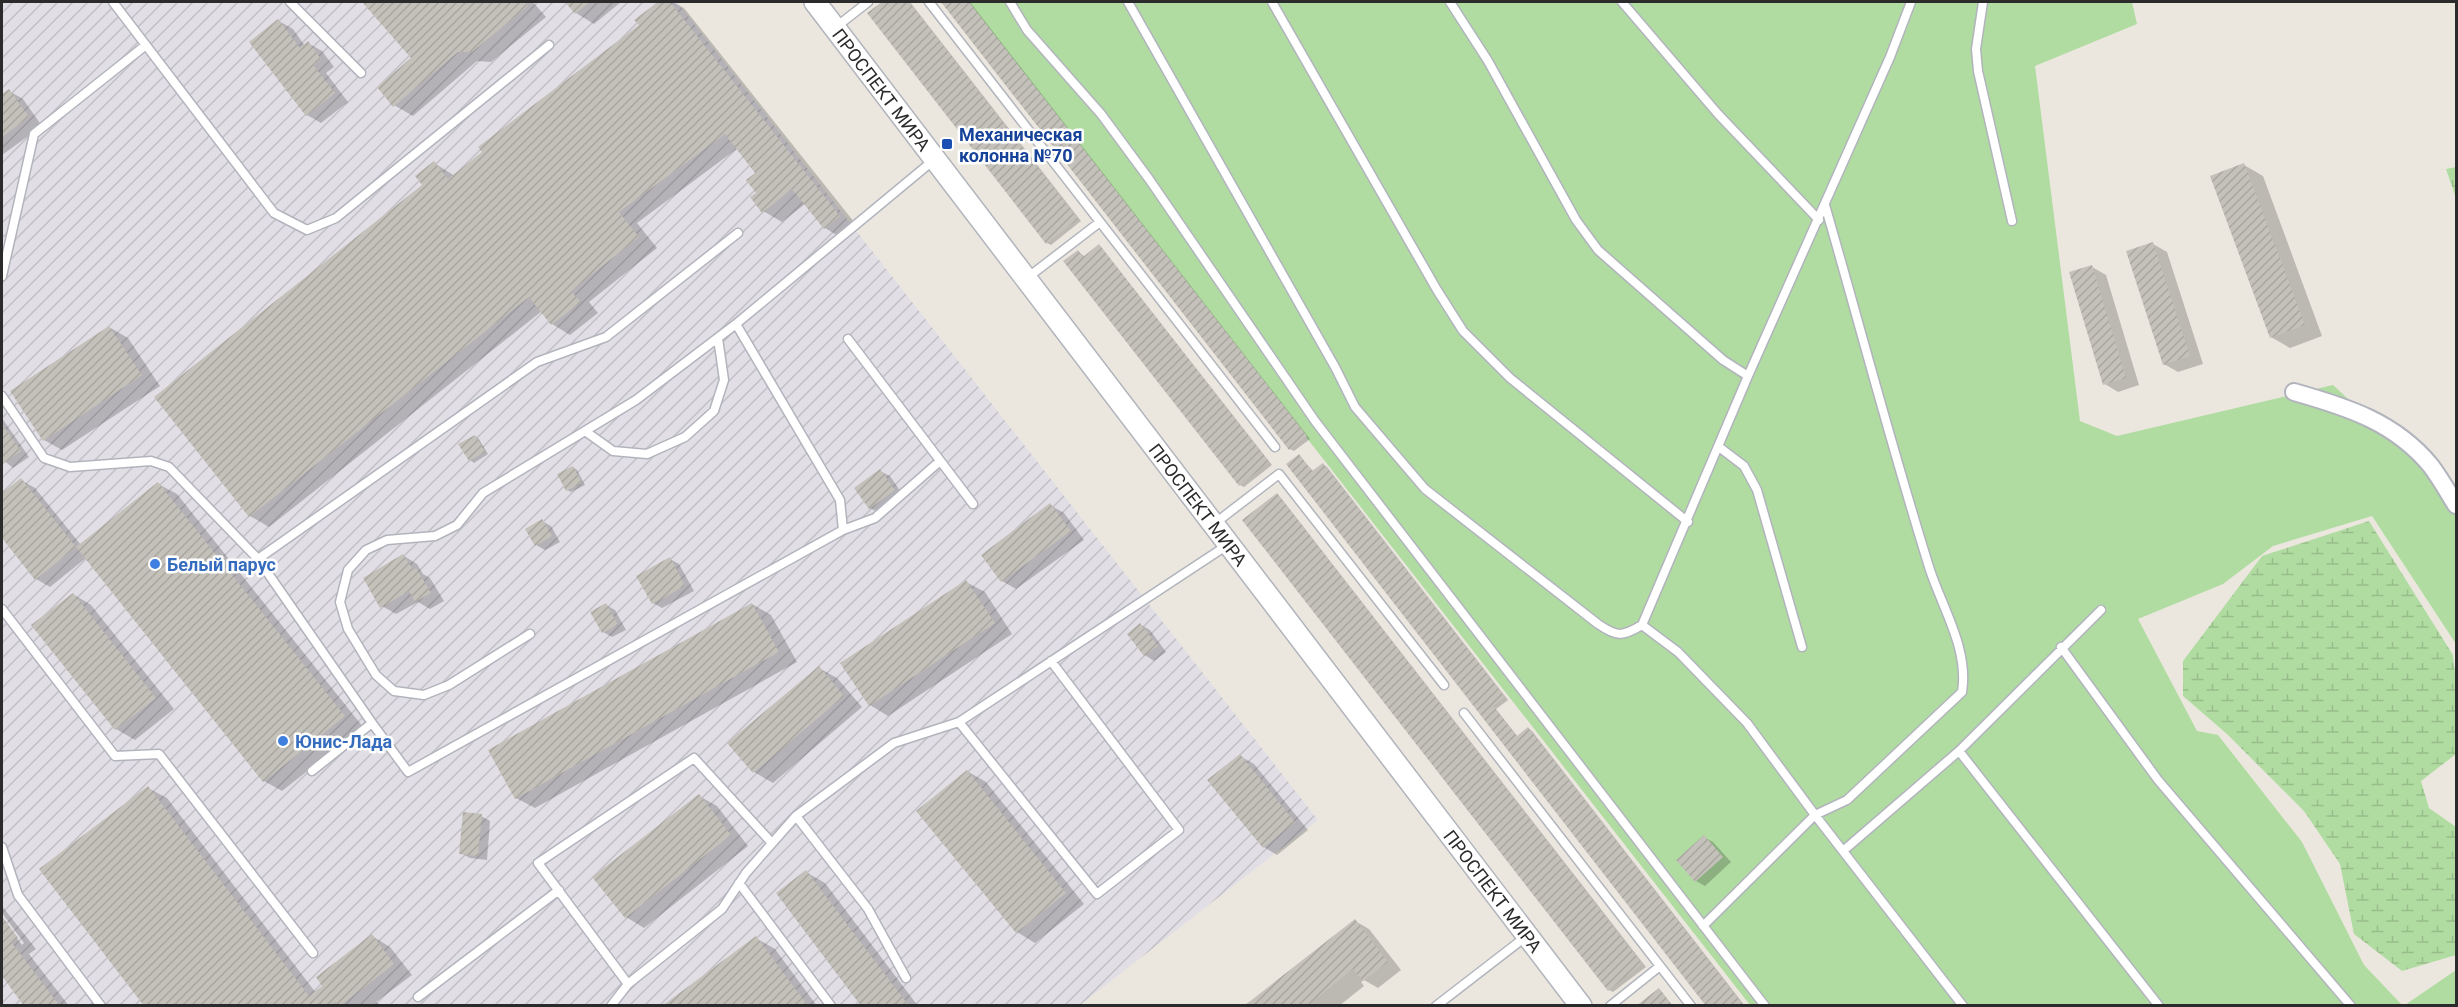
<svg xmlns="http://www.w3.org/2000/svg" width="2458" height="1007" viewBox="0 0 2458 1007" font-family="Roboto,sans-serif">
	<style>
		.industrial { fill: url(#industrial-furrows) }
		.grass { fill: #b0dca1 }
		.wetland { fill: url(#wetland-marsh) }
		.shadow { fill: #0003 }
		.building { fill: url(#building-hatch) }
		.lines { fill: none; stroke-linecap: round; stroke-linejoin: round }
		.service-casing { stroke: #b2b4bd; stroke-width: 11 }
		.minor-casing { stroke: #b2b4bd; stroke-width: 20 }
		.tertiary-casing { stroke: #b2b4bd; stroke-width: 24 }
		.service { stroke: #fff; stroke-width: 8 }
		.minor { stroke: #fff; stroke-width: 16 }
		.tertiary { stroke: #fff; stroke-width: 21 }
		.transit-dot { fill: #1a4fb4; stroke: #fff; stroke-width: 2 }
		.shop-dot { fill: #3f7fe0; stroke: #fff; stroke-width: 2 }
		.labels { text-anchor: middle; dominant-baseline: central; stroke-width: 5; stroke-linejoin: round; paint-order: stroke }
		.street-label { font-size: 18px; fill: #2b2b2b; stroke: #fff }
		.transit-label { font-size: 18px; font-weight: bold; fill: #164399; stroke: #fff; text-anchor: start }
		.shop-label { font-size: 18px; font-weight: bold; fill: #366cbe; stroke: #fff; text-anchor: start }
	</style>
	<defs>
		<pattern id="industrial-furrows" width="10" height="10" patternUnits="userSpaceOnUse" patternTransform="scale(1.5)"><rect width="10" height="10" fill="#e1dfe5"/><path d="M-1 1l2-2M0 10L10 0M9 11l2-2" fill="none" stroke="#c1c0c5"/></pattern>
		<pattern id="wetland-marsh" width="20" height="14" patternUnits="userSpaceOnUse" patternTransform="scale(1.5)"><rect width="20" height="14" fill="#b0dca1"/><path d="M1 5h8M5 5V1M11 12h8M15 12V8" fill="none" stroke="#98bd8b"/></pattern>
		<pattern id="building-hatch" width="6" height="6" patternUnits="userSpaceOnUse" patternTransform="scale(1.5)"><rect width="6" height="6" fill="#c4c1ba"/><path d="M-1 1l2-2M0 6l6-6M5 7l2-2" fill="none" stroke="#a9a6a0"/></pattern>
	</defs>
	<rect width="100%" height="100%" fill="#ebe7df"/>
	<!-- industrial -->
	<path class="industrial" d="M2,2h675l641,818 -238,185 -1078,1z"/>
	<!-- grass -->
	<path class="grass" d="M966,2h1166l5,22 -102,42 45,355 37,15 216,-51 123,114v145l-84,-128 -99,30 -50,38 -85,35 59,112 21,4 84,107 62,123 38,40h-652z
		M2456,970v35h-51z"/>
	<!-- wetland -->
	<path class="wetland" d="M2456,167v31l-10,-29z
		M2369,521l84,134 3,27v72l-35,27 8,27 27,19v128l-54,16 -48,-37 -14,-70 -36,-53 -77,-77 -44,-38v-35l79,-105z"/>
	<!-- shadow -->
	<path class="shadow" d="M364,2h169l13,15 -55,45 -14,-1 -64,55 -19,-11 19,-47z
		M567,2h54l-27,22 -18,-11z
		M660,2h13l11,6 174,219 -15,12 -18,-11 -20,-24 -23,18 -19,-11 -5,-38 -20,-25 -101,75 20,25 -68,54 9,11 -28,22 -18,-11 -10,-13 -273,216 -19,-11 -94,-119 268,-212 10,-22 21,13 186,-150 -5,-6z
		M885,2h25l171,219 -30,24 -4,-2 -178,-229z
		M943,2h27l340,437 -16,12 -4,-2z
		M279,21l14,8 12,17 3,-3 14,8 12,16 -8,6 22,29 -27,21 -14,-8z
		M9,91l14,8 19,27 -40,29v-59z
		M2244,165l19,11 59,160 -32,12 -19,-11z
		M2153,244l14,8 36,112 -25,8 -14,-8z
		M1100,246l172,219 -28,22 -4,-2 -162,-234 7,6z
		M2092,267l14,8 33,110 -21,7 -13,-8z
		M109,327l19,11 32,48 -98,64 -18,-10z
		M2,418l27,39 -16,11 -11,-9z
		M475,436l4,3 9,15 -14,9 -4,-3z
		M1299,456l15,16 9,-7 4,2 181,233 -12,9 22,28 10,-8 4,2 213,275h-37z
		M573,467l4,3 8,15 -14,7 -4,-2z
		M880,471l10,5 13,19 -24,18 -9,-5z
		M21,480l14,8 46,57 77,-61 19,10 186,233 -81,64 -18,-10 -178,-223 -36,29 -14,-8 -34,-43v-41z
		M1277,495l4,3 365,469 -33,25 -4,-2z
		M1050,505l14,8 20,27 -68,49 -14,-8z
		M542,521l9,5 9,16 -15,8 -9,-5z
		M404,556l13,8 6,10 7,4 14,23 -14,8 -12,-7 -22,12 -14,-8z
		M670,559l9,5 15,27 -32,17 -9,-5z
		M966,582l19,10 27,42 -124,82 -18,-11z
		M73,594l18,11 83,104 -39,31 -19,-11z
		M752,604l19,11 26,47 -262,146 -19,-10z
		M606,605l9,5 11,20 -14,7 -9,-5z
		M1141,625l9,5 16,22 -12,9 -9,-6 -16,-21z
		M819,668l18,10 25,29 -89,76 -19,-11 -24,-29z
		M1240,756l14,8 54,66 -31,25 -13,-8z
		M967,771l19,11 98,122 -49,39 -18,-11z
		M148,788l19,10 149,195 56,-57 18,11 22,28 -36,27 6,4h-236z
		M699,796l18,10 31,40 -104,82 -18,-11z
		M481,816l9,5 -3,39 -17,-2 -9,-5z
		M1704,837l9,5 18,20 -26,24 -9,-5z
		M806,872l19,11 93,123h-55z
		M2,906l34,43 -7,5 40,52h-43l-24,-33v-55l20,27 2,-2 -22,-30z
		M1355,921l14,8 32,41 -23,18 -14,-8 -3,2 3,4 -25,20h-92z
		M756,938l19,11 42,57h-152z"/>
	<!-- building -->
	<path class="building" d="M362,2h163l3,4 -56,46h-14l-65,55 -16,-20 34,-29z
		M565,2h25l-15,12z
		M658,2h12l170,214 -16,13 -32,-40 -30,24 -12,-16 6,-4 -10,-13 9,-7 -30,-39 -106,78 20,25 -68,54 10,11 -30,23 -22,-28 -280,220 -95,-120 268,-212 -7,-9 19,-15 14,18 34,-27 -4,-5 161,-122 -5,-5z
		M882,2h27l169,217 -32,25 -179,-231z
		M941,2h28l338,434 -18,14z
		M278,19l22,29 8,-7 13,18 -8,6 22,28 -29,23 -57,-74z
		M9,89l20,28 -27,20v-43z
		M2244,163l61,162 -35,13 -60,-162z
		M2153,242l37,114 -27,9 -37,-114z
		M1099,244l170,218 -30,24 -176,-225 15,-11 5,7z
		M2092,265l34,113 -23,7 -34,-113z
		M109,326l33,49 -99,66 -33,-50z
		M2,424l19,27 -18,13 -1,-2z
		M475,435l10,17 -16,9 -11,-17z
		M1299,454l13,17 11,-8 182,234 -12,9 24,30 11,-9 216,279h-38l-420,-542z
		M573,466l9,17 -16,8 -9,-17z
		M880,469l15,21 -26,19 -15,-21z
		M21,478l55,69 -41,33 -33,-42v-45z
		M158,482l187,234 -82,66 -187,-235z
		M1277,493l365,471 -34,27 -366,-471z
		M1050,503l21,28 -70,51 -20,-27z
		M542,519l10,17 -17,10 -10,-17z
		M403,554l10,16 3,-2 15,25 -16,9 -6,-11 -29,17 -17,-30z
		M670,557l15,29 -33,18 -16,-28z
		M966,580l29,43 -126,83 -29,-43z
		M73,593l83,105 -41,32 -84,-105z
		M606,603l12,22 -16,8 -12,-21z
		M752,603l27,49 -264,147 -27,-49z
		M1140,623l18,23 -14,10 -17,-22z
		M819,666l25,30 -91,77 -26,-30z
		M1240,754l55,68 -32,26 -56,-68z
		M967,770l99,123 -50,40 -100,-122z
		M148,786l161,210 13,-10 -6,-9 56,-43 22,30 -54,42 -5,-4 -5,4h-186l-105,-137z
		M699,794l32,41 -106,83 -33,-41z
		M463,812l19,2 -4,42 -19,-2z
		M1704,835l19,22 -28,25 -19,-22z
		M806,870l103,136h-48l-85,-113z
		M2,916l16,22 -6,5 48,63h-36l-22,-30z
		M1355,919l33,43 -25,19 -10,-12 -46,37h-63z
		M756,936l52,70h-146z
		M1659,988l14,18h-37z"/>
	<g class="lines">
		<defs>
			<path id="service" d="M113,2l161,211 33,17 29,-12 213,-173
				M290,2l71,71
				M929,2l346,445
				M1010,2l17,28 74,84 48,65 166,242 450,585
				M1128,2l207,365 20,40 70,82 173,135c19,13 24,13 44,1l106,-249 142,-319 21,-55
				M1272,2l165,288 26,41 47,47 178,144
				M1450,2l38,59 88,159 22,30 125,110 25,16
				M1622,2l96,112 101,106
				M1983,2l-7,47 2,22 34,150
				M836,27l32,-25
				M2,276l32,-142 112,-89
				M1027,278l73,-56
				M848,339l125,165
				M2,396l42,62 26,9 81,-6 18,6 89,92 114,164 -60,48
				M585,431l28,20 34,3 38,-17 29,-26 10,-31 -6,-42
				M1719,447l25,19 13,24 45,157
				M1214,524l65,-50 165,211
				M843,530l32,-12 65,-57
				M258,559l279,-197 69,-25 132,-104
				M2,609l113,147 44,-2 154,199
				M1642,625l36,27 69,71 68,92 148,191
				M530,634l-81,51 -25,10 -30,-4 -18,-16 -28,-46 -8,-27 8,-32 18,-20 21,-10 48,-4 22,-11 26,-32 153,-93 100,-76 199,-165
				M2061,647l97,133 193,226
				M1464,713l227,293
				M959,722l138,172 82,-64 -128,-169
				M372,723l36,49 435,-242 -3,-30 -104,-176
				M1959,751l200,255
				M796,816l72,93 38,69
				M2,847l16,48 83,111
				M1843,851l116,-100 142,-141
				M739,883l92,123
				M1703,926l112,-111 32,-15 115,-108c7,-42 -19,-83 -32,-122 -38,-121 -70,-244 -105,-365
				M628,984l-90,-121 156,-105 77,84
				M418,997l141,-107
				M611,1006l17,-22 94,-75 24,-36 50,-57 98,-73 65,-21 270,-178
				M1436,1006l92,-71
				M1610,1006l50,-40"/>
			<path id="minor" d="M2294,392c53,15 101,30 137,74 9,12 17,26 25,39"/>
			<g id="tertiary">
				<path id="s1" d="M815,2l766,1004"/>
			</g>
		</defs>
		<!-- service casing -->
		<use href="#service" class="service-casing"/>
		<!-- minor casing -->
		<use href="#minor" class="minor-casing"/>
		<!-- tertiary casing -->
		<use href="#tertiary" class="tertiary-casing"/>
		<!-- service -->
		<use href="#service" class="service"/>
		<!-- minor -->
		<use href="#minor" class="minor"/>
		<!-- tertiary -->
		<use href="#tertiary" class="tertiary"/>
	</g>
	<!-- markers -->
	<rect class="transit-dot" x="941" y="138" width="12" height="12" rx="3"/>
	<g class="shop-dot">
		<circle cx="155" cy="564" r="6"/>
		<circle cx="283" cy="741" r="6"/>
	</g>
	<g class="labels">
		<!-- street labels -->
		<g class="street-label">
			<text stroke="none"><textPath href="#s1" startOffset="110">ПРОСПЕКТ МИРА</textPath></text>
			<text stroke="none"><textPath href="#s1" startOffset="632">ПРОСПЕКТ МИРА</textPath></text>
			<text stroke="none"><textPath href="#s1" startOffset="1118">ПРОСПЕКТ МИРА</textPath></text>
		</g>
		<!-- transit labels -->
		<g class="transit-label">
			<text x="959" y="134">Механическая<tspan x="959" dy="21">колонна №70</tspan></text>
		</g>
		<!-- shop labels -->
		<g class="shop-label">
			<text x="167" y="564">Белый парус</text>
			<text x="295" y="741">Юнис-Лада</text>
		</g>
	</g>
	<!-- border -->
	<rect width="2458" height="1007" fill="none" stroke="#2b2b2b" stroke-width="6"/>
</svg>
